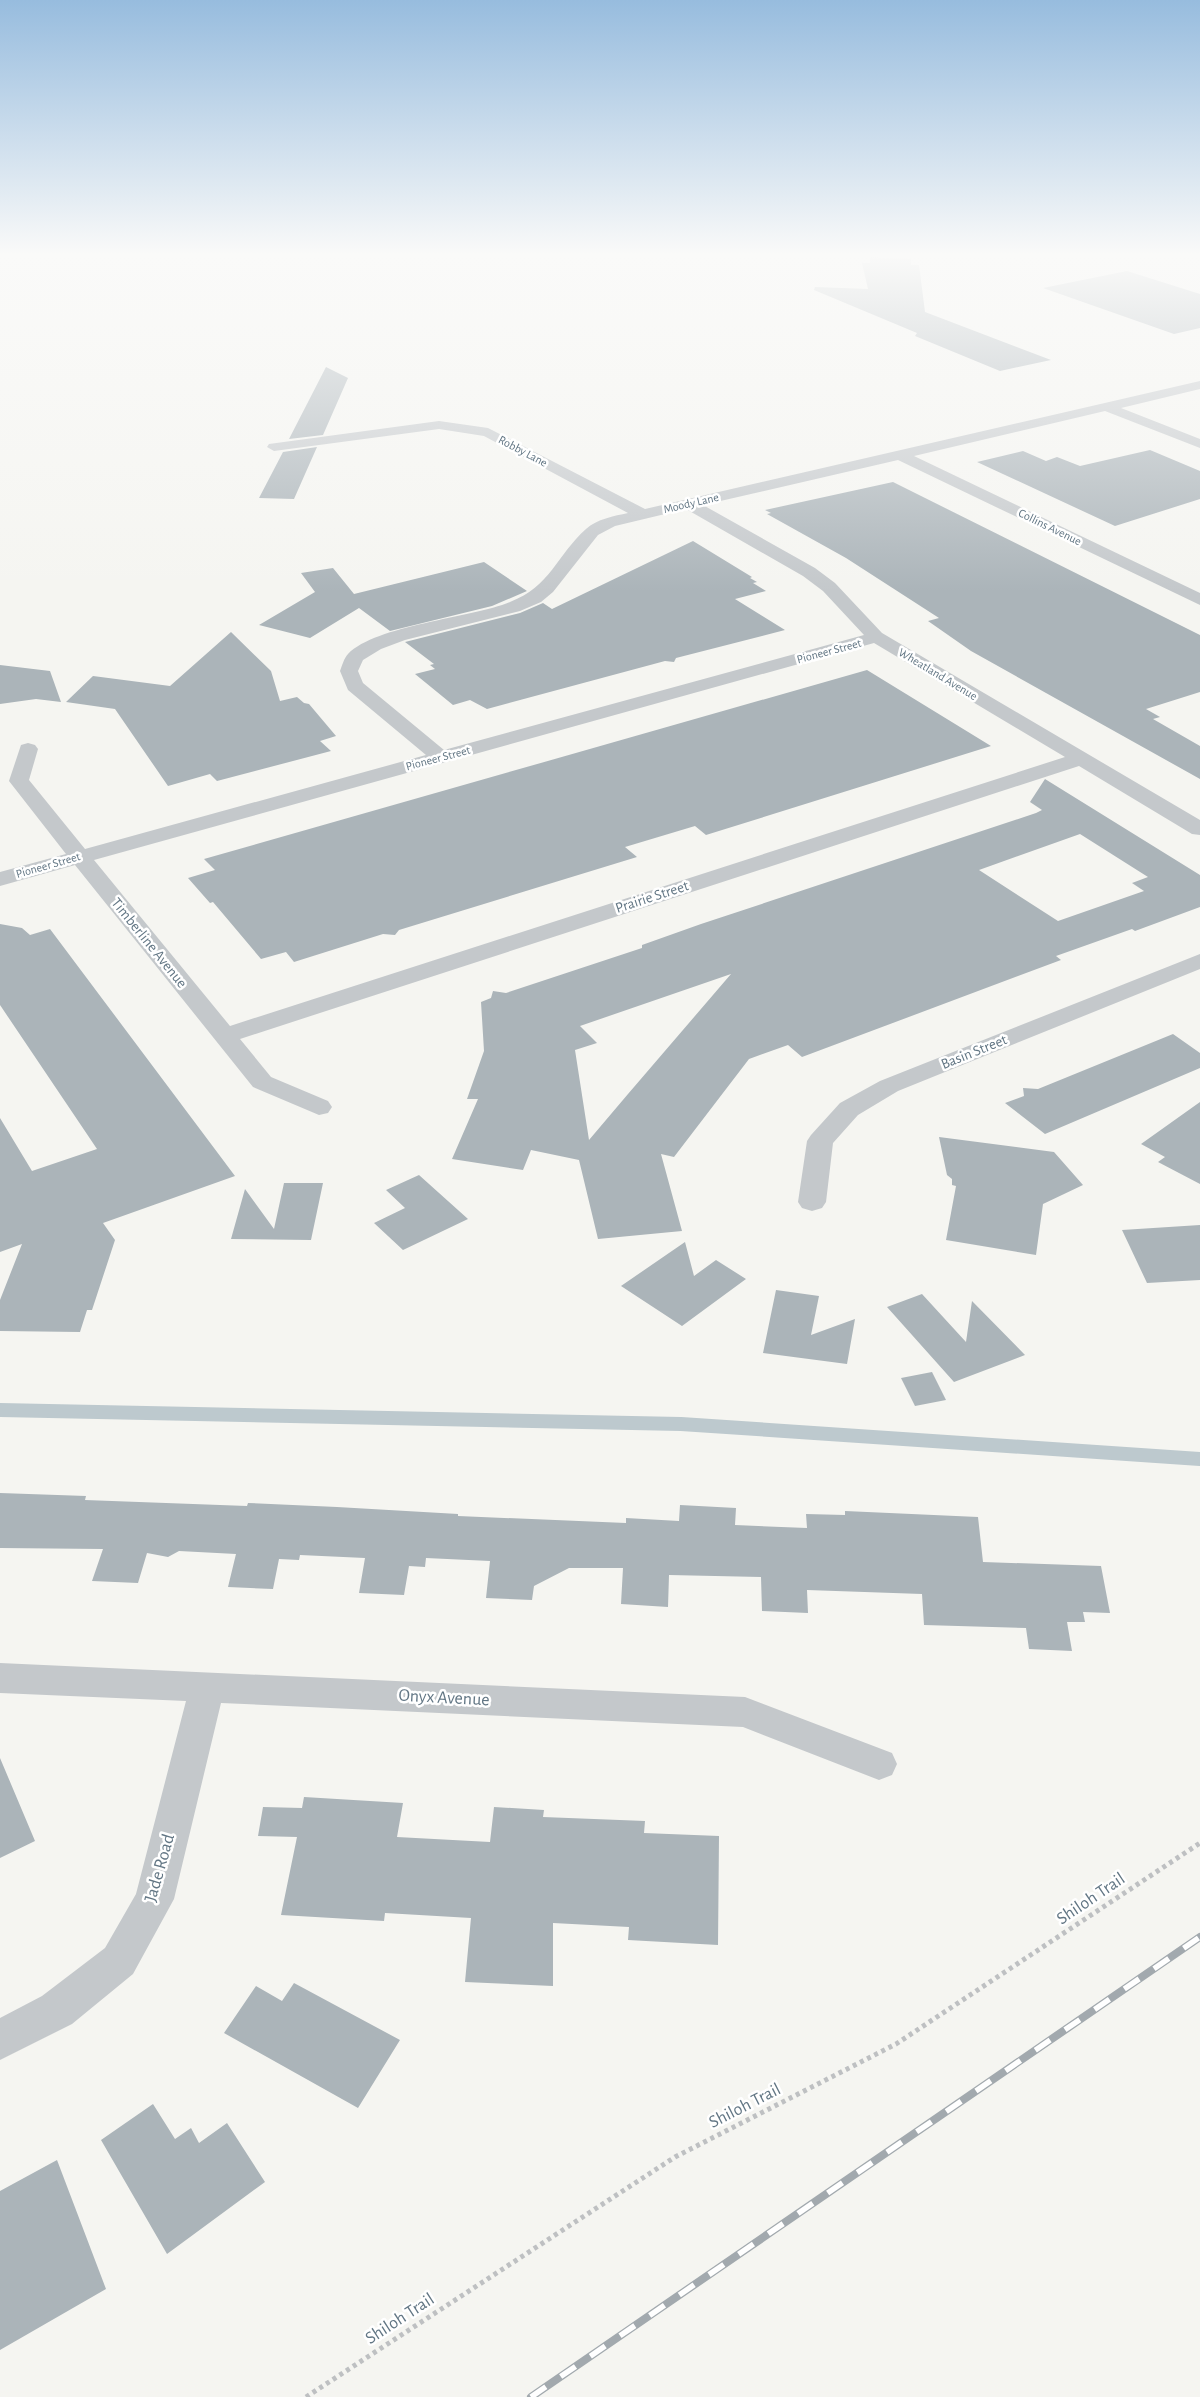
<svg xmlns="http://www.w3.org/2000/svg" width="1200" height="2397" viewBox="0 0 1200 2397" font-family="'Alegreya Sans',sans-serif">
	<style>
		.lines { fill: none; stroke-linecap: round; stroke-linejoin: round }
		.stream { stroke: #bdc9ce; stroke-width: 14 }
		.building { fill: #abb4b9; fill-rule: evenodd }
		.path { stroke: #bec0c2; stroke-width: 5; stroke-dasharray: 4 4; stroke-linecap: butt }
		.minor { fill: #c4c8cb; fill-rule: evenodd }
		.rail-casing { stroke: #a2a9ae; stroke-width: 8 }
		.rail { stroke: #fff; stroke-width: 5.5; stroke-dasharray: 18; stroke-linecap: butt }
		.labels { text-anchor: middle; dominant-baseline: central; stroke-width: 5; stroke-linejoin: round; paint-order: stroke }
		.far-street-label { font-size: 12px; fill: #627684; stroke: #fff }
		.street-label { font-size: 15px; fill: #627684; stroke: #fff }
		.near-street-label { font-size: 18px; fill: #627684; stroke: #fff }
	</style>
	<rect width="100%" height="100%" fill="#f5f5f1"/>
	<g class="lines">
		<!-- stream -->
		<path class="stream" d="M0,1410l681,14 519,35"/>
	</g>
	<!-- building -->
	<path class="building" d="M870,257l41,2v6h8l6,47 126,48 -51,11 -85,-35 2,-3 -103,-43 1,-3 53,2 -6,-26h8z
		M1127,271l73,23v34l-26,6 -131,-46z
		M326,367l22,11 -25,57 -34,4z
		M317,447l-23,52 -35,-1 24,-46z
		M1150,450l50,21v28l-85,27 -138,-64 46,-11 23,10 11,-4 23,9z
		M893,482l307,153v57l-54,17 14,8 -7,2 47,27v33l-229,-128 -43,-30 11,-3 -93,-60 -79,-44 4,-1 -6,-3z
		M693,541l59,36 -2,1 7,4 -4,1 13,8 -31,8 50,31 -109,28 -2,4 -9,-1 -178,48 -17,-9 -17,5 -38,-31 20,-5 -5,-4 4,-1 -29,-22 115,-29 23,-10 9,6z
		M484,562l43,29 -35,15 -102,25 -31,-23 -49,30 -51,-13 56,-33 -14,-19 32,-5 21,26z
		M231,632l40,39 9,30 17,-4 7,6 5,1 27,32 -16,5 11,10 -114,30 -7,-7 -42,12 -53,-77 -49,-7 27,-26 77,10z
		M0,665l50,6 11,31 -25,-3 -36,5z
		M867,670l124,76 -285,89 -11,-9 -70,21 12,10 -238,73 -4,5 -12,-1 -89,28 -8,-10 -25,7 -48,-57 -3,1 -22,-25 27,-8 -11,-11z
		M1045,779l155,96v32l-65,24 -3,-2 -76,27 5,4 -259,97 -14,-12 -39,14 -75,98 -13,-3 21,77 -84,8 -19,-79 -48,-10 -8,20 -71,-11 26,-60h-11l17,-48 -3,-49 10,-4 2,-7 13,2 136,-45v-3l59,-21 335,-111 6,-3 -12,-8zM1080,834l68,43 -16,6 12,8 -86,30 -79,-51zM731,974l-103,120 -39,46 -14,-90 22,-7 -17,-17z
		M0,924l22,4 8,7 20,-6 185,247 -132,47 12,17 -23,70h-5l-7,22 -80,-1v-31l22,-56 -22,8v-134l32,53 65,-22 -97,-144z
		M1173,1034l27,19v15l-155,66 -40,-31 19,-7 -1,-8 15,1z
		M1200,1102v82l-42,-22 7,-5 -24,-13z
		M939,1137l115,15 29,33 -40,19 -7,51 -90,-15 10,-54 -4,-1v-6l-5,-4z
		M419,1175l49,44 -65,31 -29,-27 31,-15 -19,-18z
		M284,1183h39l-12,57 -80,-1 14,-50 29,40z
		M1200,1225v55l-53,3 -25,-53z
		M685,1242l9,34 22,-16 30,19 -64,47 -61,-40z
		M776,1290l43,6 -8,39 44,-16 -8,45 -84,-11z
		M922,1294l44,48 6,-41 53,54 -71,27 -67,-75z
		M932,1372l14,28 -31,6 -14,-28z
		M0,1493l86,3 -1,4 162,6 1,-3 89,4 121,7v2l168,7v-5l53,3 1,-16 56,3 -1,17 72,3 -1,-14 39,1v-4l133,6 5,45 118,4 9,47 -27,-1 2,10h-18l5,29 -43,-2 -3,-21 -102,-3 -2,-31 -115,-4 1,23 -46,-2 -1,-34 -92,-2 -1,32 -47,-3 2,-36h-54l-35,18 -2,14 -46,-2 4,-37 -64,-3 -1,9 -16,-1 -5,29 -45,-2 6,-35 -65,-3 -1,5 -20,-1 -6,30 -45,-2 8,-33 -57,-3 -11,6 -21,-4 -9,30 -46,-2 11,-32 -103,-1z
		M0,1758l35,83 -35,17z
		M304,1797l99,6 -6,34 93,5 4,-35 50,3 -1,7 102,4 -1,12 75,3 -1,109 -90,-5 1,-13 -76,-4v63l-88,-4 6,-64 -86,-5 -1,8 -103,-6 16,-78 -39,-1 5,-29 39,1z
		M294,1983l106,57 -42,68 -134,-75 32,-47 26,15z
		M153,2104l22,35 16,-11 8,15 28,-20 38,59 -98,72 -66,-114z
		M57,2160l49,129 -106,61v-159z"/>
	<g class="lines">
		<!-- path -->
		<path class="path" d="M306,2397l369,-240 221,-113 304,-201"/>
		<!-- minor -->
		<path class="minor" d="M1200,381v8l-79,19 79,31v9l-95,-37 -191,45 286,137v12l-302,-145 -195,45 112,63 20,15 47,50 318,187v15l-8,-1 -113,-68 -839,273 31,38 57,24 4,6 -4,6 -9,2 -66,-28 -178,-222 -75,21v-14l66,-18 -57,-73 12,-36 7,-2 7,2 3,4 -9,31 56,69 341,-94 -78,-65 -8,-19c2,-5 4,-13 8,-17 28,-29 123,-36 162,-52 41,-16 46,-46 76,-73 11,-10 28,-13 42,-16l-144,-77 -45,-7 -165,22 -7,-4 2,-3 170,-23 49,7 157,81zM686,509l117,67 20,15 41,44 -420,115 -81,-67 -5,-12 5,-11 18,-11 24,-9 115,-29 21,-9 12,-10 45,-57 17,-9zM874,643l191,114 -835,269 -136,-166z
			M1200,954v15l-302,122 -40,24 -25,28 -7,59 -4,6 -10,3 -10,-3 -4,-6 9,-61 4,-6 29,-32 40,-22z
			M0,1663l745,34 147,56 5,11 -5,11 -13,5 -136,-53 -522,-24 -47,196 -41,75 -61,50 -72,36v-42l42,-22 63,-48 31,-54 50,-193 -186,-8z"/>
		<defs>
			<path id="rail" d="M531,2397l669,-460"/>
		</defs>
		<!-- rail casing -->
		<use href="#rail" class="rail-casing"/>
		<!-- rail -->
		<use href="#rail" class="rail"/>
	</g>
	<!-- sky -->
	<linearGradient id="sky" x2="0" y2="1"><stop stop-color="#97bcde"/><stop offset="0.43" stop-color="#fafaf9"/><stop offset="1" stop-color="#fafaf9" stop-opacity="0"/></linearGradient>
	<rect width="1200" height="592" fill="url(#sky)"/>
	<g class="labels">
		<!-- far-street labels -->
		<g class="far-street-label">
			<text transform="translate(523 451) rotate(28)">Robby Lane</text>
			<text transform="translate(691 503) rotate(-13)">Moody Lane</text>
			<text transform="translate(1050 527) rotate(26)">Collins Avenue</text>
			<text transform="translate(829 651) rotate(-15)">Pioneer Street</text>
			<text transform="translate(938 674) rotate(31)">Wheatland Avenue</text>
			<text transform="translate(438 758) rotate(-15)">Pioneer Street</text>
			<text transform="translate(48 865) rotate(-16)">Pioneer Street</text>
		</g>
		<!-- street labels -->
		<g class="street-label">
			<text transform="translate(652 897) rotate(-18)">Prairie Street</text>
			<text transform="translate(149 943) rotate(51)">Timberline Avenue</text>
			<text transform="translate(974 1052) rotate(-22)">Basin Street</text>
		</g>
		<!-- near-street labels -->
		<g class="near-street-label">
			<text transform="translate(444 1698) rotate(3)">Onyx Avenue</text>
			<text transform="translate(160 1868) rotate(-74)">Jade Road</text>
			<text transform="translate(1091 1899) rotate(-34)">Shiloh Trail</text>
			<text transform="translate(745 2106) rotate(-27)">Shiloh Trail</text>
			<text transform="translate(400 2319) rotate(-33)">Shiloh Trail</text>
		</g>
	</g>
</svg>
